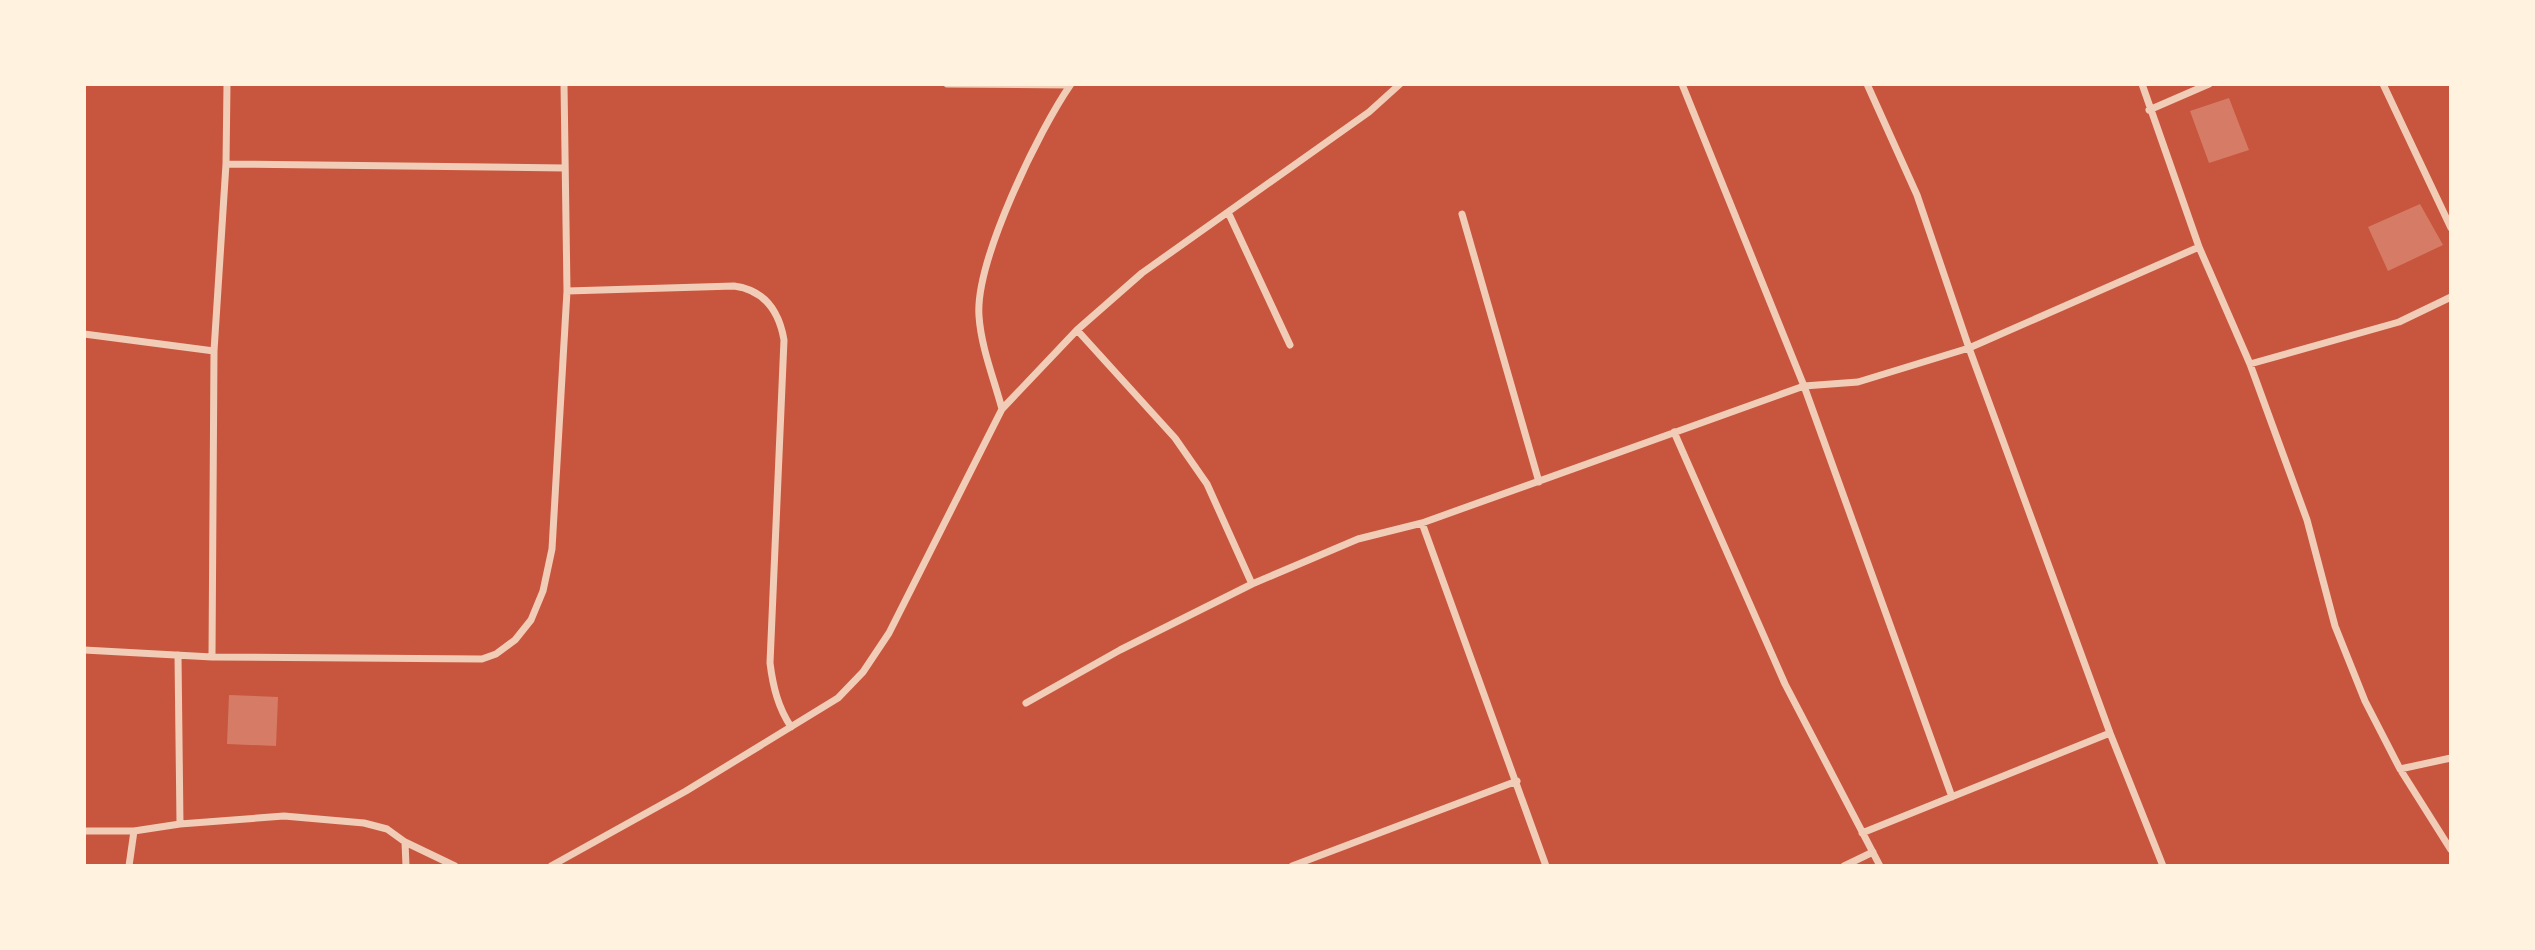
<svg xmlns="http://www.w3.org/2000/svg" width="2535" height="950" viewBox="0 0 2535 950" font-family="'Public Sans',sans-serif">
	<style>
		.building { fill: #d67c66 }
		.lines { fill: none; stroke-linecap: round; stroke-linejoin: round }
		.minor { stroke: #f1ccb7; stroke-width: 7 }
	</style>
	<rect width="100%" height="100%" fill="#c8553d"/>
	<!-- building -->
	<path class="building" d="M2229,98l20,52 -40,13 -19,-52z
		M2420,204l23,41 -55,26 -20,-44z
		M229,695l49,2 -2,49 -49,-2z"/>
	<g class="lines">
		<!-- minor -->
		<path class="minor" d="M947,84l123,1
			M1682,84l122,302 148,411
			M1867,84l50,111 52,153 141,385 53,133
			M2142,84l57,163 51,117 57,156 28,106 30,75 35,68 51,81
			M2383,84l68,144
			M2149,110l60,-26
			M226,164l339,4
			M1228,212l62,133
			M1462,214l77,268
			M567,291l167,-5c30,4 45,25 50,54l-14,323c3,24 8,44 21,64
			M1077,330l98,108 32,46 45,100
			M84,334l130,17
			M2250,364l149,-42 52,-25
			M1002,409c-8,-30 -21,-62 -23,-93 -4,-55 60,-186 92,-232
			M1674,432l111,252 95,182
			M1422,523l124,343
			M84,650l128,7 270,2 14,-5 19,-14 16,-20 12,-29 9,-42 15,-258 -3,-207
			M178,655l2,169
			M212,657l2,-306 12,-187 1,-80
			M1026,703l94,-53 132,-66 106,-45 64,-16 382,-137 54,-4 111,-34 230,-101
			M2400,769l51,-11
			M84,831h50l46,-7 104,-8 80,7 23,6 18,13 50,24
			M1862,833l248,-100
			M405,842l1,24
			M129,866l5,-35
			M551,866l135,-75 152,-93 25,-26 26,-39 113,-224 75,-79 65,-57 227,-161 31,-28
			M1292,866l225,-85
			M1844,866l29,-14"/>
	</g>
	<!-- border -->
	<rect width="2535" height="950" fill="none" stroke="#fff3e0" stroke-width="172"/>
</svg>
